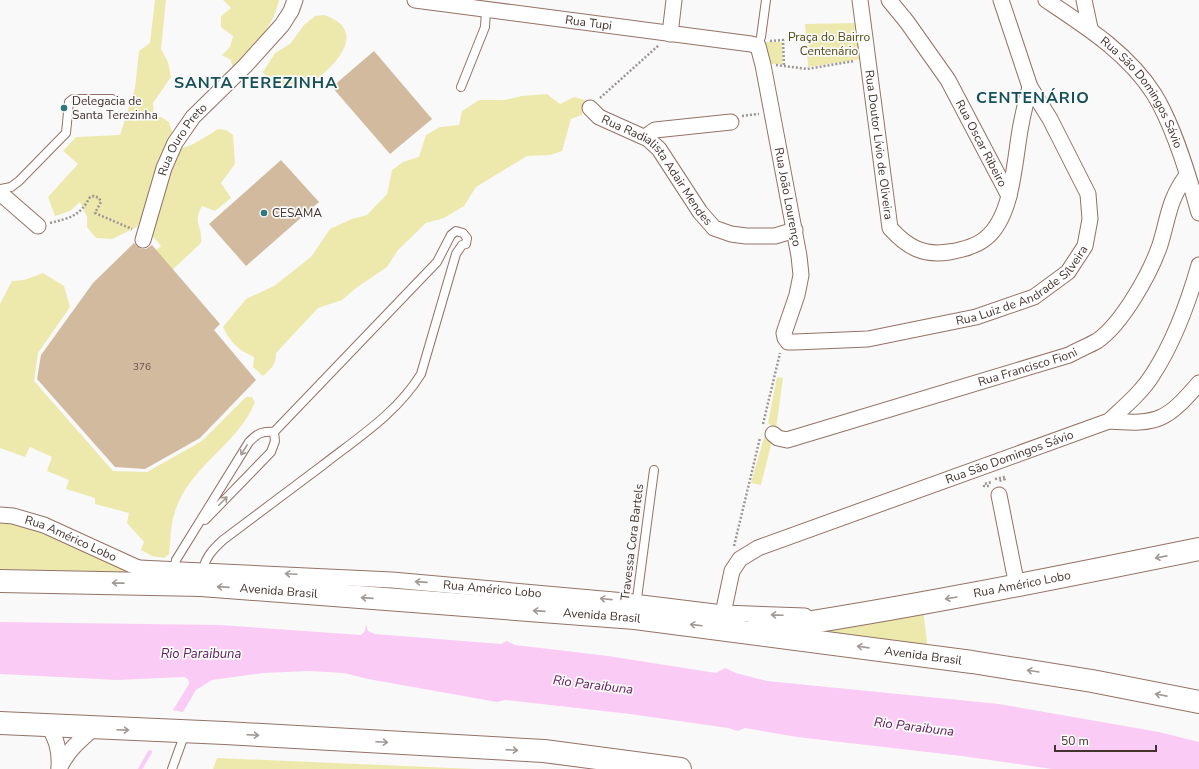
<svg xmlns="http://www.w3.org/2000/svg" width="1199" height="769" viewBox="0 0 1199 769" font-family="'Nunito Sans',sans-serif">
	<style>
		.green { fill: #ede9ad }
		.water { fill: #faccf5 }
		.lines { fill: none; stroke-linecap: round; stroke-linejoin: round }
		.stream { stroke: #faccf5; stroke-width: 4 }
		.building { fill: #d2ba9f }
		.service-casing { stroke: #947267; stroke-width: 10 }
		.minor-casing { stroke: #947267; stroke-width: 17 }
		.secondary-casing { stroke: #947267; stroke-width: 24 }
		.trunk-casing { stroke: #947267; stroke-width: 24 }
		.path { stroke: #9d9693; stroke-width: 2.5; stroke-dasharray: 2 2; stroke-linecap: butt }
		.service { stroke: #fff; stroke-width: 8 }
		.minor { stroke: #fff; stroke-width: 15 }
		.secondary { stroke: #fff; stroke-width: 22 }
		.trunk { stroke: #fff; stroke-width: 22 }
		.oneway { stroke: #a09996 }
		.poi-dot { fill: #307880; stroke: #f9f9f9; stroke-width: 1.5 }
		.labels { text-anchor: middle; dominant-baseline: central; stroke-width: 3.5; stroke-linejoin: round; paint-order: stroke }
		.number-label { font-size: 10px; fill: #66554a }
		.street-label { font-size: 12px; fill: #42332e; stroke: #f9f9f9 }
		.park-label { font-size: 12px; fill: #4f4a13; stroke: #f9f9f9 }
		.poi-label { font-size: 12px; fill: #42332e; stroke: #f9f9f9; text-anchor: start }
		.water-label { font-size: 13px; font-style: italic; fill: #5d1d5a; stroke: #f9f9f9 }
		.district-label { font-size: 16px; font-weight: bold; letter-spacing: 1px; fill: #145056; stroke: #f9f9f9 }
	</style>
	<rect width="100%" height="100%" fill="#f9f9f9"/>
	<!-- green -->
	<path class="green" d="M155,0h11l-5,49 7,13 3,15 -18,26 1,13 7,1 8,5 3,10 -7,14 -17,58 -11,23 -25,12 -16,-1 -9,-11v-10l-7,-15 -10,9 -15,5 -7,-19 30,-33 -15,-13 13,-14 44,-2 15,-47 4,-37 11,-8z
		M223,0h56c-5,27 -29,50 -46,71l-2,-11 -9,-5 8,-8 3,-11 -12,-9v-11l10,-8z
		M324,15c37,12 22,39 0,58 -5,5 -13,11 -20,13 -11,2 -25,-2 -35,-3l-6,-11 12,-19 15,-9 14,-19 11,-9z
		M857,23l5,36 -54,8 -3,-43z
		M765,42h17l1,22h-17z
		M547,94l13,10 14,-7 11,3 -3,15 -11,4 -9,32 -12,4 -23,1 -51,31 -12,19 -20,12 -18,5 -28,27 -11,17 -31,21 -14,12 -24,8 -42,45c0,12 -5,16 -13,23l-10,-9 1,-10c-16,-7 -24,-15 -31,-30l23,-28 28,-13 37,-29 19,-28 22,-10 15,-4 20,-21 5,-24 11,-8 16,-5 7,-22 14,-8 19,-2 3,-14 17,-11h26l17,-4z
		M218,129l8,1 7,5 2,29 -14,19 10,15 -16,13 -13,-5c-10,18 1,19 -1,37l-37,35 -16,-21 13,-11 -11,-13 27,-84c15,-2 28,-12 41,-20z
		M43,273l21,13 6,21 -32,46 -4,28 79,90 34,1 55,-31 44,-44h6l3,5c-16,42 -67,65 -80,110 -5,13 -4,29 -6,42l-5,4 -12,-2 -11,-6 3,-8 -17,-19 2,-10 -34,-9v-6l-29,-9 3,-9 -22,-9 5,-14 -22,-10 -5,10 -25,-9v-144l12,-23 12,-1z
		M777,377l6,1 -7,51 -8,-6z
		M765,434l7,7 -11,44 -10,-2z
		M0,521l36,7 104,45 -140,-4z
		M923,610l5,40 -124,-17z
		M217,758l259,11h-263z"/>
	<!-- water -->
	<path class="water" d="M0,622l219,3 142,10 4,-4 1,-7 2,7 7,3 126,10 6,-3 8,4 93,11 108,17 9,-5 11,5 31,8 232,23 160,28 40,10v27h-147l-90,-13 -165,-19 -52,-9 -7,3 -10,-3 -98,-14 -125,-14 -8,2 -129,-23 -24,-6 -35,-2 -45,2 -52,7 -16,10 -13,22 -10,-2 16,-26 -1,-5 -4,-2 -67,3 -117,-6z"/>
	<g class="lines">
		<!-- stream -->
		<path class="stream" d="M140,769l10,-17"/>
	</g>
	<!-- building -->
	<path class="building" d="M374,51l58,68 -42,35 -58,-67z
		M281,160l38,42 -73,64 -37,-42z
		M134,243l7,6h5l6,-4 68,79 -6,6 42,50 -56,58 -55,31 -30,-2 -78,-88 4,-24 52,-72z"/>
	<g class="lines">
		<defs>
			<path id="service" d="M758,46l3,-9 5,-37
				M461,87l24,-60 1,-17
				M0,189l11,-2 8,-6 47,-48 3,-31 4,-3h39
				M205,520l66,-68 4,-11 -1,-9
				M174,571l2,-11 73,-118c9,-9 13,-11 25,-10l163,-170 14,-27 5,-4 7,2 4,5 -1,6 -4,1 -6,9 -35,120c-24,39 -62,63 -98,91 -33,25 -67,50 -100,75 -11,10 -19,19 -21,34
				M636,606l18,-136
				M172,769l13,-36"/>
			<g id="minor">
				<path id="s1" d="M415,0l336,44 7,2 5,19 36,191 2,19 -4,20 -13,38 1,5 3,4h7l73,-3 108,-22 58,-20 34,-25 17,-26 5,-27 -2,-25 -38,-75 -20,-32 -29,-87"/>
				<path id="s2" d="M860,0l30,228c17,19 33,28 59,24 12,-2 28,-6 37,-14 29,-24 28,-83 36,-118 2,-11 5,-22 8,-33"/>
				<path id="s3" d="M889,0l18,22 41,58 61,116"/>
				<path id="s4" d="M1046,0c39,26 82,53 108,94 20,32 35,83 45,119"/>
				<path d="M1084,0l6,28"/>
				<path d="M670,34l4,-34"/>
				<path id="s5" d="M590,108l9,9 49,22 11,10 41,63 14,16 17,6 15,2h29l20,-6"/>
				<path d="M648,139l1,-5 6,-4 76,-8"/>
				<path d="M0,193l38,33"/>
				<path id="s6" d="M143,240l21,-72 11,-25 18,-26 52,-51 37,-41 9,-14 4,-11"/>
				<path d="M1109,421c50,4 58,-1 90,-38"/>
				<path id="s7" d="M773,434l5,4 9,2 282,-85c9,-5 19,-9 28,-14 25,-17 53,-67 63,-96 9,-29 8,-44 27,-70"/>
				<path d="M999,495l18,91"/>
				<path id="s8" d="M0,515l13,1 31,9 103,47"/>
				<path id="s9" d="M139,568l253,12 233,21 98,12 82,3"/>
				<path id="s10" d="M721,623l11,-52 8,-12 18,-11 351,-127c16,-15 33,-29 44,-47 20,-31 36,-74 46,-109"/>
				<path d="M48,725c8,14 12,24 11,42"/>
				<path d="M59,769c8,-18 20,-28 35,-41"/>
			</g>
			<g id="secondary">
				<path id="s11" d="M754,631c149,-22 297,-52 445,-82"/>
			</g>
			<g id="trunk">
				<path id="s12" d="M0,581l201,4 434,33 337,44 120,19 107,21"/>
				<path d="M0,723l225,10 319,18 136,18"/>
			</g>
		</defs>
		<!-- service casing -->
		<use href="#service" class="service-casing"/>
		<!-- minor casing -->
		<use href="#minor" class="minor-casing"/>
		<!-- secondary casing -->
		<use href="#secondary" class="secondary-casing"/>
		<!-- trunk casing -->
		<use href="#trunk" class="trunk-casing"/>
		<!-- path -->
		<path class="path" d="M770,41l13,-1 1,25
			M776,65l31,4 47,-8
			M600,98l59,-53
			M742,116l17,-2
			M50,223c20,-5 30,-7 40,-26l4,-1 5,2 2,4 -6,11 37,16
			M763,424l17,-71
			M995,479l10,-2v2l-6,2
			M989,486h-5v-2l8,-2
			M734,546l26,-108"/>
		<!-- service -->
		<use href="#service" class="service"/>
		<!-- minor -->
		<use href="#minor" class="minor"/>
		<!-- secondary -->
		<use href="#secondary" class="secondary"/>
		<!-- trunk -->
		<use href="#trunk" class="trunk"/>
	</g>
	<!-- one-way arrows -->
	<defs><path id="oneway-shaft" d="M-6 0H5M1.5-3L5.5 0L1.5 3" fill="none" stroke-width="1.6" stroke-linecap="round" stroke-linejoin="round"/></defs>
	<g class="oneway">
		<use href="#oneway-shaft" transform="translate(244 450) rotate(122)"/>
		<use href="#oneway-shaft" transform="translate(223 501) rotate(-45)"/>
		<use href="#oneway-shaft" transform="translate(1161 557) rotate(169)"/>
		<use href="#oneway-shaft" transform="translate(291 574) rotate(-177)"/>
		<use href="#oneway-shaft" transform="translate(421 582) rotate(-176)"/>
		<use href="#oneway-shaft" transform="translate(118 583) rotate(-179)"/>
		<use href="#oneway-shaft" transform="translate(223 587) rotate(-176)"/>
		<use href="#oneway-shaft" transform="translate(367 598) rotate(-176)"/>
		<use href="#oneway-shaft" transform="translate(951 598) rotate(170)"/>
		<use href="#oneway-shaft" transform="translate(606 599) rotate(-174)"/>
		<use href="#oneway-shaft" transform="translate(539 611) rotate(-176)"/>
		<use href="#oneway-shaft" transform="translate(777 615) rotate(-178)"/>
		<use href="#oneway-shaft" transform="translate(696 625) rotate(-173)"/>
		<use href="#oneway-shaft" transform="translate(863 647) rotate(-172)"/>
		<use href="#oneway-shaft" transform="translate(1033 671) rotate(-171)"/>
		<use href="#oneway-shaft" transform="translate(1161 695) rotate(-169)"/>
		<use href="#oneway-shaft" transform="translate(123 730) rotate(2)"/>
		<use href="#oneway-shaft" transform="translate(253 735) rotate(3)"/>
		<use href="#oneway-shaft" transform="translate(382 742) rotate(3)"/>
		<use href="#oneway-shaft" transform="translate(512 750) rotate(3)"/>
	</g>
	<!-- markers -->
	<g class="poi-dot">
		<circle cx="64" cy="108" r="4"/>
		<circle cx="264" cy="213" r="4"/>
	</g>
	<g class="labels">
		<!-- number labels -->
		<g class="number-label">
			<text x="142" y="367">376</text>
		</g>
		<!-- street labels -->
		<g class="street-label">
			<text stroke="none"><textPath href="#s1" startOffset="175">Rua Tupi</textPath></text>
			<text stroke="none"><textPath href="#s4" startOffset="136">Rua São Domingos Sávio</textPath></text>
			<text stroke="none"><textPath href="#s6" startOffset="109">Rua Ouro Preto</textPath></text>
			<text stroke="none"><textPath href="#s3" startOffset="171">Rua Oscar Ribeiro</textPath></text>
			<text stroke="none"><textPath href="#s2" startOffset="146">Rua Doutor Lívio de Oliveira</textPath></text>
			<text stroke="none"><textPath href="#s5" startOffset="94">Rua Radialista Adair Mendes</textPath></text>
			<text stroke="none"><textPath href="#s1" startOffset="500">Rua João Lourenço</textPath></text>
			<text stroke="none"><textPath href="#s1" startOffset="897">Rua Luiz de Andrade Silveira</textPath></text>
			<text stroke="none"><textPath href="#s7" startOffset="267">Rua Francisco Fioni</textPath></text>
			<text stroke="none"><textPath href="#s10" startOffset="356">Rua São Domingos Sávio</textPath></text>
			<text stroke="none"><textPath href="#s8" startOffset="75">Rua Américo Lobo</textPath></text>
			<text transform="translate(632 542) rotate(-83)">Travessa Cora Bartels</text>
			<text stroke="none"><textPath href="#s11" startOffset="272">Rua Américo Lobo</textPath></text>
			<text stroke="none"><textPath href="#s9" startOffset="354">Rua Américo Lobo</textPath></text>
			<text stroke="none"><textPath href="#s12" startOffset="279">Avenida Brasil</textPath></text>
			<text stroke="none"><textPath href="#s12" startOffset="603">Avenida Brasil</textPath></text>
			<text stroke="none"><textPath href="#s12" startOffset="927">Avenida Brasil</textPath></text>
		</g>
		<!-- park labels -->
		<g class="park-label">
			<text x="829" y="37">Praça do Bairro<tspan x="829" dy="14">Centenário</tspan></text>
		</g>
		<!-- poi labels -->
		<g class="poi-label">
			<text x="72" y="101">Delegacia de<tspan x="72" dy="14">Santa Terezinha</tspan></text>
			<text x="272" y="213">CESAMA</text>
		</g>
		<!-- water labels -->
		<g class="water-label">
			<text x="201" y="654">Rio Paraibuna</text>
			<text transform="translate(593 685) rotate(7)">Rio Paraibuna</text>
			<text transform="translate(914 727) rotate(7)">Rio Paraibuna</text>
		</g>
		<!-- district labels -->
		<g class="district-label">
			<text x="256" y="83">SANTA TEREZINHA</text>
			<text x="1033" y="98">CENTENÁRIO</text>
		</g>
	</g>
	<!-- scale -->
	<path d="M1055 745v6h101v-6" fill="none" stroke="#42332e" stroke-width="2"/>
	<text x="1061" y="745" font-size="12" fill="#42332e" stroke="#f9f9f9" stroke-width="3" paint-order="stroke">50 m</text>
</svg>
